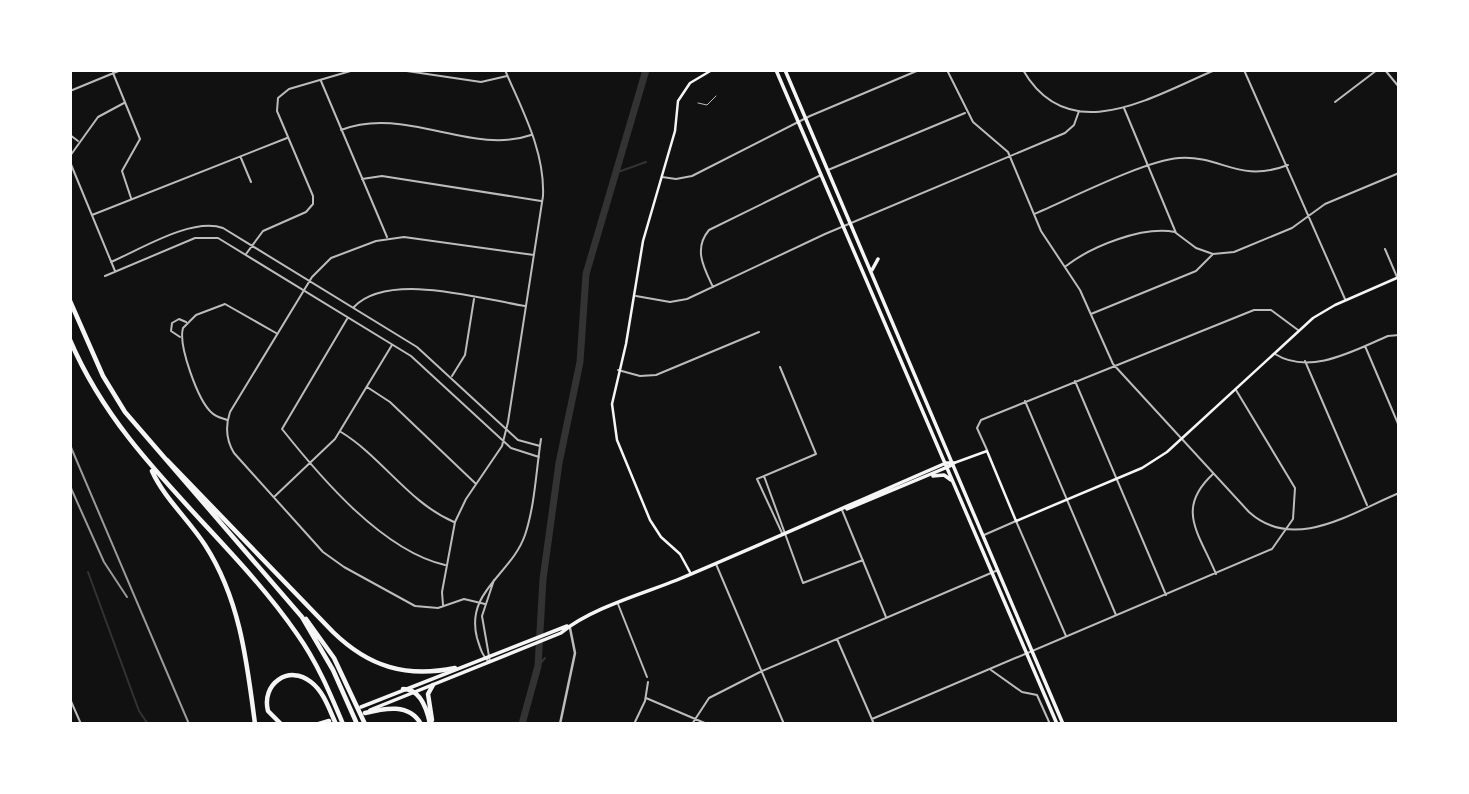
<svg xmlns="http://www.w3.org/2000/svg" width="1469" height="794" viewBox="0 0 1469 794" font-family="'DejaVu Sans',sans-serif">
	<style>
		.lines { fill: none; stroke-linecap: round; stroke-linejoin: round }
		.stream { stroke: #333; stroke-width: 2 }
		.river { stroke: #333; stroke-width: 7 }
		.service { stroke: #bcbcbc; stroke-width: 1 }
		.minor { stroke: #bcbcbc; stroke-width: 2 }
		.tertiary { stroke: #bcbcbc; stroke-width: 2.5 }
		.secondary { stroke: #f5f5f5; stroke-width: 2.5 }
		.primary { stroke: #f5f5f5; stroke-width: 3.5 }
		.motorway { stroke: #f5f5f5; stroke-width: 4.5 }
		.rail { stroke: #9a9a9a; stroke-width: 2 }
	</style>
	<rect width="100%" height="100%" fill="#111"/>
	<g class="lines">
		<!-- stream -->
		<path class="stream" d="M618,172l28,-10
			M88,572l51,139 9,13
			M538,666l7,-8"/>
		<!-- river -->
		<path class="river" d="M522,724l16,-58 5,-87 16,-116 21,-101 6,-88 60,-204"/>
		<!-- service -->
		<path class="service" d="M698,103l9,2 9,-9"/>
		<!-- minor -->
		<path class="minor" d="M400,70l81,12 26,-6
			M947,70l26,52 35,30 33,79 39,59 33,74 136,148c45,41 104,0 150,-19
			M1023,70c46,80 130,26 192,0
			M1244,70l101,229
			M1385,70l14,17
			M113,73l27,66 -18,32 9,27
			M321,81l66,156
			M70,91l51,-21
			M1335,102l42,-32
			M1124,108l52,125 20,15 17,6 21,-2 58,-24 33,-24 74,-31
			M341,130c63,-25 131,26 190,5
			M70,135l8,6
			M70,156l28,-39 26,-14
			M241,158l10,24
			M70,162l45,109
			M828,170l137,-57
			M662,177l14,2 16,-3 118,-60 109,-46
			M362,179l20,-3 159,25
			M1034,214c36,-15 109,-53 145,-56 43,-3 59,26 109,7
			M92,215l195,-77
			M1385,249l12,28
			M246,254l17,-23 43,-19 7,-8v-8l-36,-85 1,-13 11,-9 65,-19
			M111,262c30,-13 81,-45 112,-34l194,119 101,93 22,6
			M1066,266c26,-20 76,-40 109,-34
			M105,276l90,-38h23l193,118 100,92 28,9
			M713,287c-9,-19 -20,-38 -4,-57l112,-55
			M636,296l34,6 17,-3 138,-65 240,-101 9,-8 5,-14
			M354,307c34,-36 127,-8 171,-1
			M1091,314l105,-43 17,-17
			M347,319l-65,110c39,49 101,122 163,136
			M180,337l-9,-6 1,-8 7,-4 7,3
			M1365,346l34,80
			M1275,354c35,22 80,-4 113,-18l11,-1
			M1305,361l62,144
			M780,367l36,87 -59,25 25,54
			M618,370l22,6 16,-1 103,-43
			M452,376l13,-21 9,-56
			M1075,381l91,214
			M367,387l23,15 85,81
			M1025,401l91,214
			M227,420c-5,-2 -11,-3 -15,-7 -14,-12 -34,-68 -29,-85l13,-13 29,-11 51,29
			M341,432c41,25 68,71 113,90
			M987,450l-10,-22 4,-8 273,-110h17l27,20
			M1213,474c-38,35 -14,59 3,100
			M764,476l39,107 60,-23
			M274,497l61,-58 57,-94
			M842,510l44,107
			M984,535l32,-14 50,115
			M716,564l68,160
			M485,604l-21,-5 -26,9 -23,-2 -71,-39 -21,-15 -89,-99c-8,-13 -9,-26 -4,-41l82,-135 19,-19 45,-17 28,-4 130,18
			M618,604l29,73
			M443,605l-1,-13 13,-70 11,-23 36,-53 6,-24 35,-226c2,-45 -21,-86 -38,-126
			M837,639l37,85
			M489,662c-7,-6 -9,-15 -12,-24 -12,-47 34,-63 48,-103 10,-30 11,-64 16,-96
			M490,662l-8,-46 12,-36
			M991,670l31,22 15,3 13,29
			M646,698l61,26
			M70,699l11,25
			M872,719l400,-170 21,-30 2,-31 -59,-98
			M634,724l11,-23 3,-19
			M692,724l17,-26 53,-27 236,-101"/>
		<!-- tertiary -->
		<path class="tertiary" d="M560,724l15,-71 -5,-25"/>
		<!-- secondary -->
		<path class="secondary" d="M954,463l33,-12 29,70 126,-53 25,-16 146,-134 22,-13 64,-28
			M691,574l-11,-20 -19,-17 -11,-17 -33,-80 -5,-36 14,-60 17,-103 32,-110 3,-30 12,-18 22,-13"/>
		<!-- primary -->
		<path class="primary" d="M776,70l281,654
			M785,70l278,654
			M872,270l6,-11
			M933,476l11,-1 7,5
			M847,509l103,-43
			M361,707l206,-81
			M370,710l191,-77c28,-24 81,-39 116,-53 90,-38 179,-78 269,-117h8"/>
		<!-- motorway -->
		<path class="motorway" d="M70,301l33,75 22,36 177,205 31,53 24,54
			M70,340c51,120 155,190 227,294 20,28 33,59 46,90
			M167,460l166,172c36,35 73,46 122,36
			M152,471c12,27 37,49 53,74 35,54 42,117 50,179
			M306,619l28,39 31,66
			M403,689c18,0 24,20 27,35
			M365,713c20,-5 44,-10 56,11
			M432,720l-4,-26 5,-9
			M281,724l-13,-13c-7,-27 21,-47 43,-29 13,10 18,27 25,42
			M319,724l10,-3"/>
		<!-- rail -->
		<path class="rail" d="M70,445l119,279
			M70,486l34,76 23,35"/>
	</g>
	<!-- border -->
	<rect width="1469" height="794" fill="none" stroke="#ffffff" stroke-width="144"/>
</svg>
